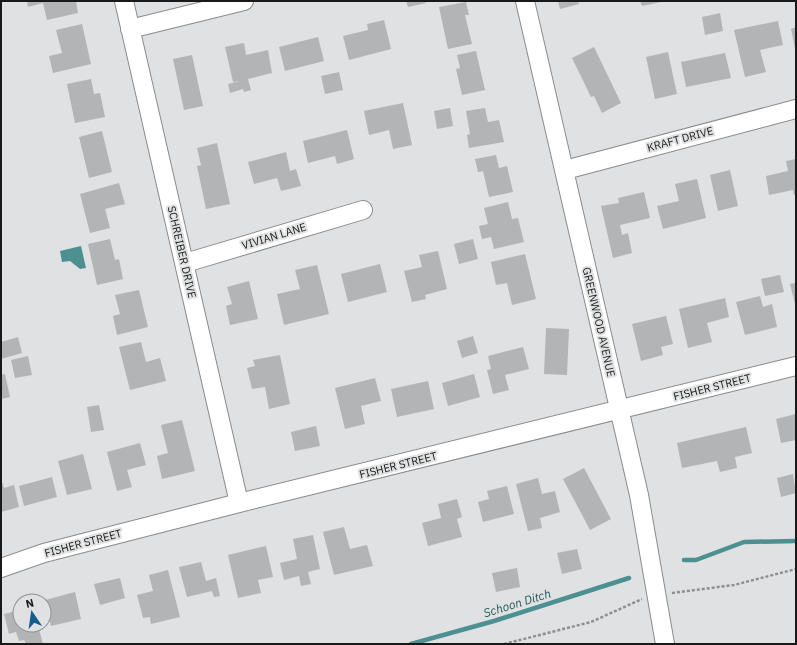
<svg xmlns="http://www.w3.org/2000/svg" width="797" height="645" viewBox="0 0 797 645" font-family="'IBM Plex Sans',sans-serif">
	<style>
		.water { fill: #4d9092 }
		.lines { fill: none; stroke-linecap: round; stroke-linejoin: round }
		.stream { stroke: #4d9092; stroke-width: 4.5 }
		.building { fill: #b3b4b5 }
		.minor-casing { stroke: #8a8b8d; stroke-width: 20 }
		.path { stroke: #8e8e8f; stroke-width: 2.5; stroke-dasharray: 3 2; stroke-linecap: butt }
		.minor { stroke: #fff; stroke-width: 18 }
		.labels { text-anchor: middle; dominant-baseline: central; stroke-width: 4; stroke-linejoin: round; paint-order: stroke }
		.street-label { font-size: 11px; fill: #191919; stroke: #e0e1e2 }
		.water-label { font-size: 12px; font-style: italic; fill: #1e5859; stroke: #e0e1e2 }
	</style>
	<rect width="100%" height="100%" fill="#e0e1e2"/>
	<!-- water -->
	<path class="water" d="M81,246l5,22 -6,1 -10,-8 -8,1 -2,-11z"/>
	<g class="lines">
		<!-- stream -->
		<path class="stream" d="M684,560h12l48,-18 52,-1
			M411,644l83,-23 135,-43"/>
	</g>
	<!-- building -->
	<path class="building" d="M27,1h49l2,12 -31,7 -4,-17 -15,4z
		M406,1h19l1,2 -18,4z
		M558,1h20l1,3 -19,5z
		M640,1h21v1l-19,4z
		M466,2l3,13h-4l7,29 -24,5 -9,-42z
		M720,13l3,18 -18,4 -3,-18z
		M384,20l7,29 -42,11 -6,-24 25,-6 -1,-6z
		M778,21l5,24 -23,5 6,22 -21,5 -11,-47z
		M82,24l9,40 -38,9 -4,-17 13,-3 -6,-23z
		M796,27v21h-1l-4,-19z
		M318,37l6,24 -39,10 -6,-24z
		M244,43l2,12 22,-5 4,23 -24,6 3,11 -7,2 -1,-3 -13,4 -2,-9 12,-3 -7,1 -8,-35z
		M594,47l27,56 -19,10 -8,-17 -3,1 -19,-39z
		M476,51l9,39 -23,5 -6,-26 4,-1 -3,-13z
		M668,52l9,42 -22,5 -9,-42z
		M725,53l6,25 -45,9 -5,-25z
		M192,55l11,51 -19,4 -11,-51z
		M339,72l4,18 -18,4 -4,-18z
		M91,79l3,15 6,-1 5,24 -30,6 -8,-39z
		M403,103l9,42 -19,4 -4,-19 -20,5 -5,-24z
		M450,108l3,18 -16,3 -3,-18z
		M485,108l3,14 11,-2 5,22 -35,6 -2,-13 3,-1 -4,-23z
		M347,130l7,29 -17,5 -2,-8 -27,7 -5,-22z
		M102,131l10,41 -23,6 -10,-41z
		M217,143l13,61 -24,5 -9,-43 4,-1 -4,-17z
		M286,152l4,19 6,-2 5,17 -20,5 -4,-13 -23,6 -6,-22z
		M496,155l3,13 8,-2 6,26 -24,5 -6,-26 -5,1 -3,-13z
		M796,159v36h-2l-1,-5 -24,5 -3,-19 22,-5 -2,-10z
		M730,170l8,36 -20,5 -8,-36z
		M697,179l9,39 -43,11 -6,-23 22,-5 -4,-17z
		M119,183l6,21 -20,5 5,19 -20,5 -10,-39z
		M644,192l6,26 -30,7 2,10 6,-2 4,20 -19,5 -12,-52 18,-3 -1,-5z
		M508,202l4,17 6,-1 6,24 -30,7 -3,-12 -9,2 -3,-13 9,-2 -4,-16z
		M110,239l5,21 4,-1 4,20 -26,6 -9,-41z
		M473,239l5,20 -19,5 -5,-20z
		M438,251l9,38 -22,6 1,4 -14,3 -8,-31 18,-4 -3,-12z
		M525,254l11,45 -24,6 -5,-22 -11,2 -5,-23z
		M380,264l7,28 -39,10 -7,-28z
		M317,265l12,49 -45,11 -7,-31 23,-5 -5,-19z
		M780,275l4,17 -19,4 -4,-17z
		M249,281l9,38 -28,6 -4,-19 6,-2 -5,-17z
		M796,283v21h-1l-5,-20z
		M139,290l9,37 -31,8 -4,-19 7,-2 -5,-19z
		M760,296l3,11 9,-3 5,23 -32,8 -9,-33z
		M725,298l4,19 -22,6 5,19 -24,6 -9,-39z
		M666,316l7,28 -12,3 2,8 -22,6 -9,-37z
		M546,328l23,1 -2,46 -23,-1z
		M473,336l5,17 -16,5 -5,-17z
		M18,337l4,16 -21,6v-17z
		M141,342l5,20 14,-4 6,23 -36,9 -11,-43z
		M523,347l6,22 -24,6 4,15 -16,4 -6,-24 4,-1 -3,-13z
		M280,355l10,49 -21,5 -4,-22 -13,2 -5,-21 8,-2 -2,-6z
		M28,356l4,19 -17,3 -4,-18z
		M5,374l5,23 -9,2v-24z
		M474,374l6,23 -32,9 -6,-23z
		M375,378l6,23 -20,5 4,18 -20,5 -10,-41z
		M428,381l6,28 -37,8 -6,-28z
		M99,405l5,25 -13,2 -4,-25z
		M796,414v26l-15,3 -5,-24z
		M182,420l13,51 -33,8 -5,-23 11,-3 -7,-28z
		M316,426l4,20 -25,5 -4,-19z
		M746,427l6,26 -17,4 2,11 -17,4 -3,-11 -35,7 -5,-25z
		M140,443l6,22 -19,5 5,17 -15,4 -10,-39z
		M83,454l9,35 -25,6 -9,-34z
		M584,468l27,51 -21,11 -27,-51z
		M793,474l3,19 -15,4 -4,-19z
		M52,477l5,20 -33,9 -5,-20z
		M538,478l4,16 13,-3 5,21 -20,6 2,10 -14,3 -12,-47z
		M1,479l3,9 10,-3 5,22 -18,5z
		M507,486l7,28 -31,8 -5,-20 11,-3 -2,-8z
		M457,499l5,18 -5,2 5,18 -34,9 -6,-23 19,-5 -3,-14z
		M344,527l6,22 17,-4 6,21 -39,9 -11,-43z
		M313,535l7,34 -12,3 3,12 -10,2 -2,-10 -15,4 -4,-17 17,-4 -4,-20z
		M266,546l7,31 -15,3 3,13 -23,5 -10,-43z
		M577,549l5,20 -20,5 -5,-21z
		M201,562l5,19 10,-3 4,18 -6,1 -2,-6 -25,6 -8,-30z
		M517,568l3,19 -24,5 -4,-19z
		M168,570l12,47 -29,7 -1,-7 -7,1 -6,-23 16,-4 -4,-16z
		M120,578l5,20 -25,7 -6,-21z
		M75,592l6,27 -30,7 -6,-26z
		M20,610v15h18l5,19h-17l-2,-4 -5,1 -3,-9 -7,2 -5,-20z"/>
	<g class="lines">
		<defs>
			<path id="minor" d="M124,1l115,502
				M525,1l114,494 26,149
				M130,29l114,-28
				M565,170l231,-61
				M185,263l178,-53
				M1,568l43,-15 195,-50 557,-137"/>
		</defs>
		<!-- minor casing -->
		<use href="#minor" class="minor-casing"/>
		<!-- path -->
		<path class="path" d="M672,593l62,-8 62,-16
			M504,644l87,-22 51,-23"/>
		<!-- minor -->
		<use href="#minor" class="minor"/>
	</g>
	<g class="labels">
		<!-- street labels -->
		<g class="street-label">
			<text transform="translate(680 139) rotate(-15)">KRAFT DRIVE</text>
			<text transform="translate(274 236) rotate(-17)">VIVIAN LANE</text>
			<text transform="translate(182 252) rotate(77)">SCHREIBER DRIVE</text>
			<text transform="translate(599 322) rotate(77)">GREENWOOD AVENUE</text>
			<text transform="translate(712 387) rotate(-14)">FISHER STREET</text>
			<text transform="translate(398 465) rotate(-14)">FISHER STREET</text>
			<text transform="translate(83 543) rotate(-15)">FISHER STREET</text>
		</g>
		<!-- water labels -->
		<g class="water-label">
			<text transform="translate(517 603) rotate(-17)">Schoon Ditch</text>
		</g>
	</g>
	<!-- border -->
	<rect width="797" height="645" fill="none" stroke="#191919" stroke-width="4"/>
	<!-- north arrow -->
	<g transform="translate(32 613) rotate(347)"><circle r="19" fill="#e0e1e2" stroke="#909192"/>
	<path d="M0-3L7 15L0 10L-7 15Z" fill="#125c8f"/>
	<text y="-6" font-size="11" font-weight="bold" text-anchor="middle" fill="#191919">N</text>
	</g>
</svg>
